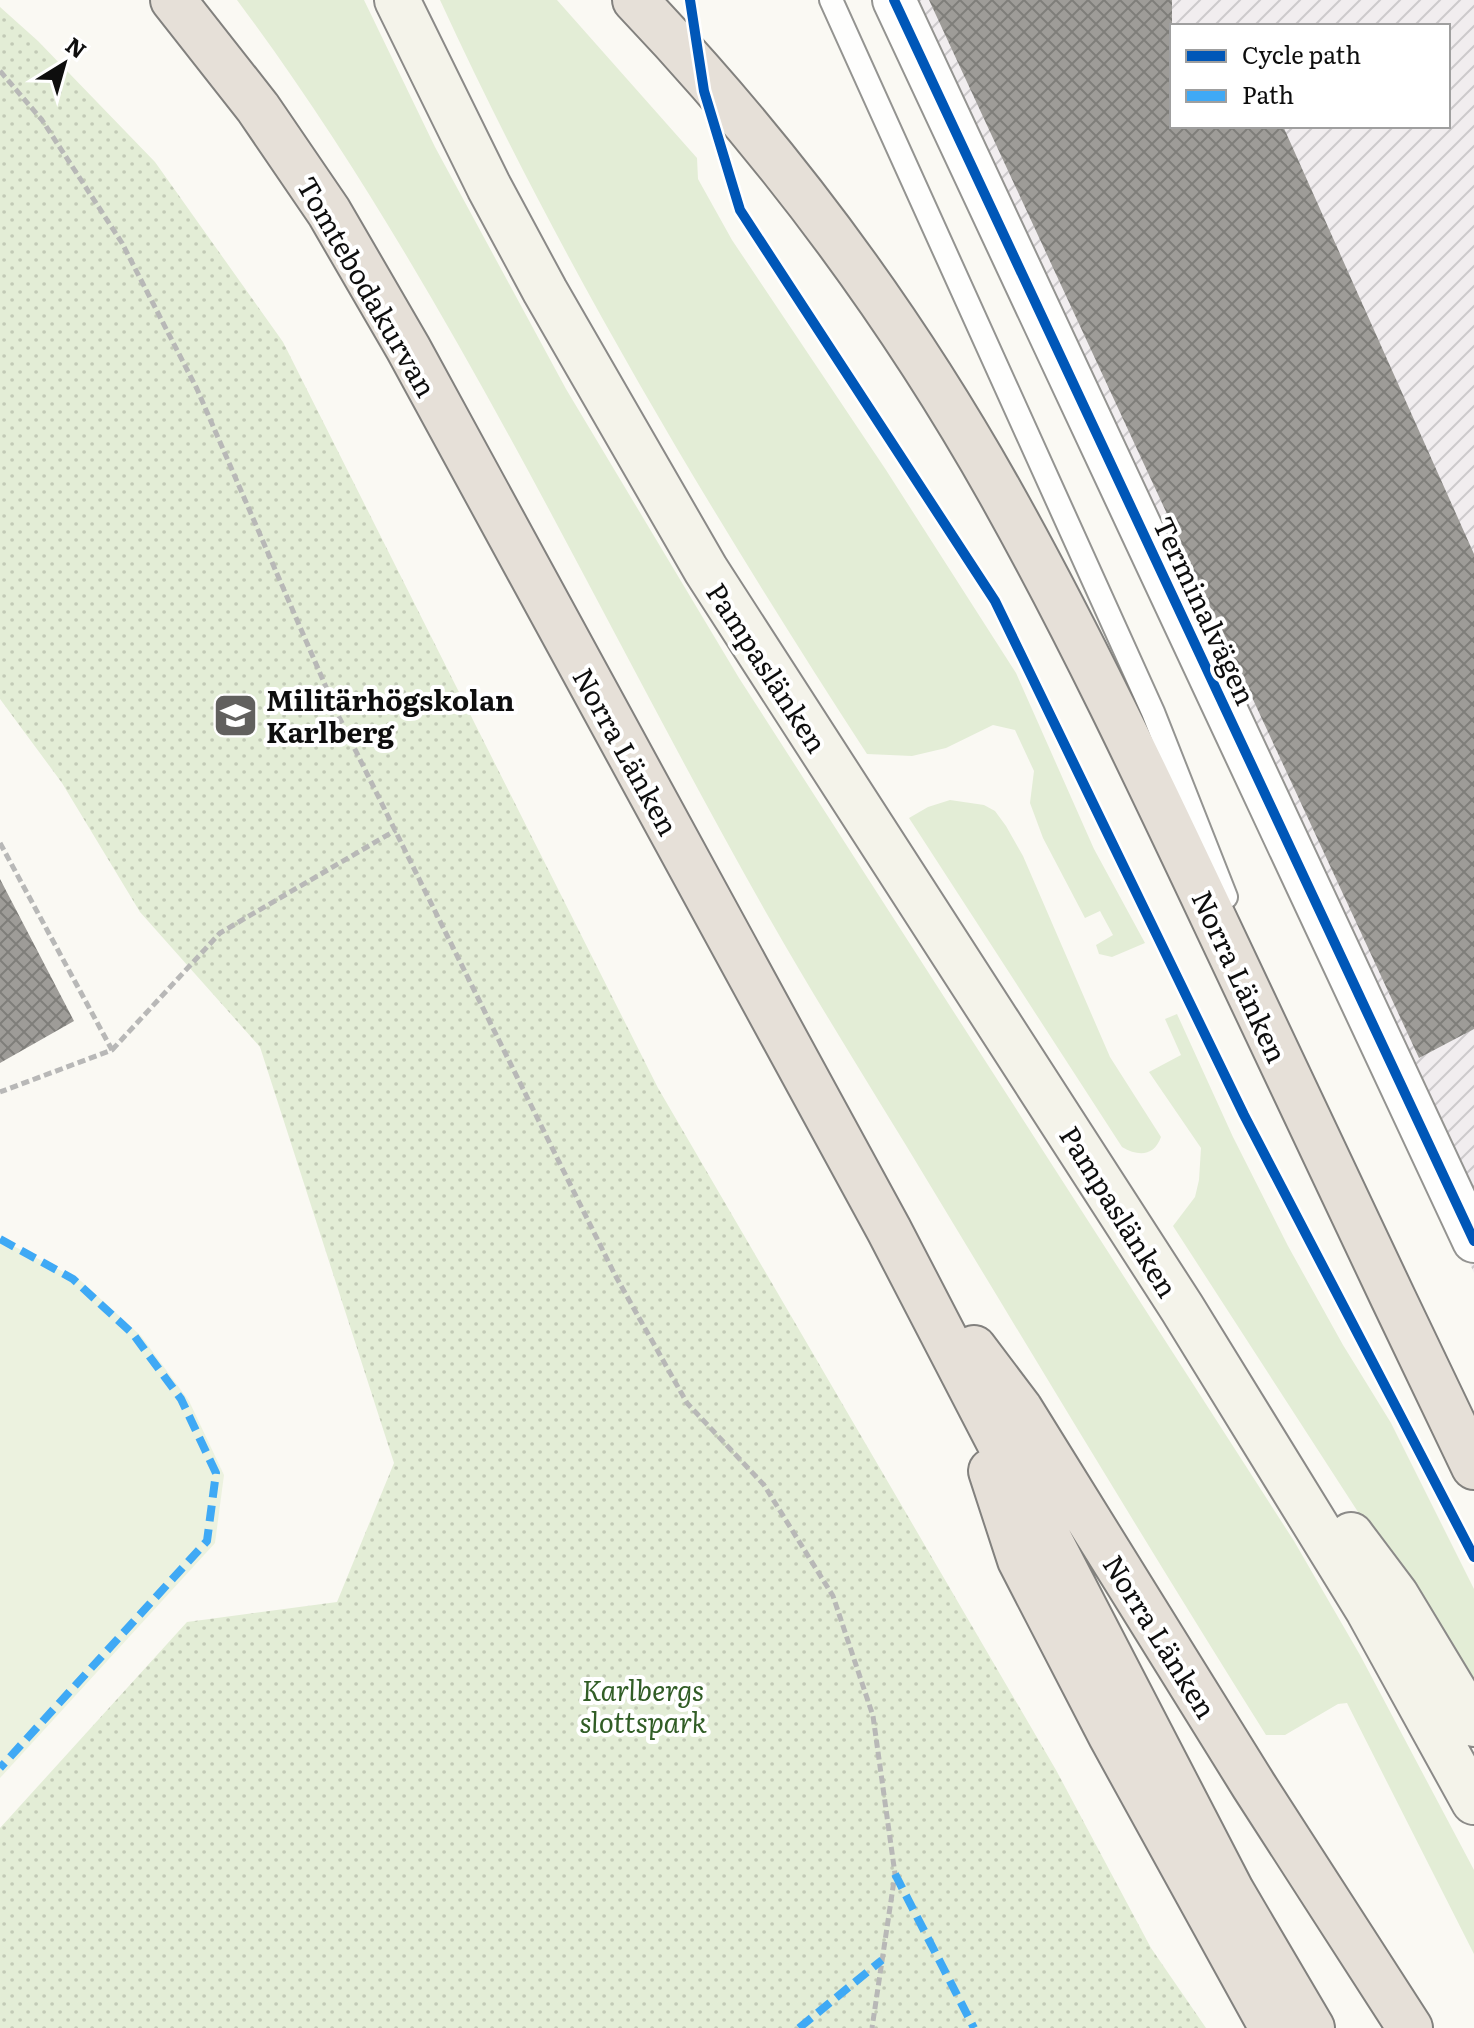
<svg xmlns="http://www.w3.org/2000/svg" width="1474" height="2028" viewBox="0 0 1474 2028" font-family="Literata,serif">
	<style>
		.industrial { fill: url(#industrial-furrows); fill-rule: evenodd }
		.grass { fill: #e3edd6 }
		.park { fill: url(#park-dots) }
		.pitch { fill: #ecf2df }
		.building { fill: url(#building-cross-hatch) }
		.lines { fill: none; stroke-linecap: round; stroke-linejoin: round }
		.lane-casing { stroke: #949491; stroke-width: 26 }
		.street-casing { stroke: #949491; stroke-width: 46 }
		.secondary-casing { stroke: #8b8a88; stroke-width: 48 }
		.highway-casing { stroke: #82817e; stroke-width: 48 }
		.path { stroke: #b8b8b7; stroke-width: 5; stroke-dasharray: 8 4; stroke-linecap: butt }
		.lane { stroke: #fefefd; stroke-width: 22 }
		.street { stroke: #fefefd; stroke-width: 42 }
		.secondary { stroke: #f4f3ea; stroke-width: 44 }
		.highway { stroke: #e6e0d8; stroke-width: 44 }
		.quiet { stroke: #3fa9f5; stroke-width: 8; stroke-dasharray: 16 8; stroke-linecap: butt }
		.cycleway-casing { stroke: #fff; stroke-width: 15 }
		.cycleway { stroke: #0057b8; stroke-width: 10 }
		.labels { text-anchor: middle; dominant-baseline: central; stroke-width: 8; stroke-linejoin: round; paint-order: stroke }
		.street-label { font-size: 28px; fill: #0e0e0e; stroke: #fff }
		.poi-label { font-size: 28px; font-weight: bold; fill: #0e0e0e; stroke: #fff; text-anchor: start }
		.park-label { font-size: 28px; font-style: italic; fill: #315d26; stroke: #fff }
	</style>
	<defs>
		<pattern id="industrial-furrows" width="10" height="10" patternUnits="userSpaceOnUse" patternTransform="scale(2)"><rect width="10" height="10" fill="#f1edef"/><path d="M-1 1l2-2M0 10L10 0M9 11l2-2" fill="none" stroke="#cdcacc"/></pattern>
		<pattern id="park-dots" width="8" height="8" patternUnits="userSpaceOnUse" patternTransform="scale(2)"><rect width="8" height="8" fill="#e3edd6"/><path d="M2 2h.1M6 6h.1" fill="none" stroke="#c2cab6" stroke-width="1.8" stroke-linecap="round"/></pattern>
		<pattern id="building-cross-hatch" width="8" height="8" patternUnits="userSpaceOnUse" patternTransform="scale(2)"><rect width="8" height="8" fill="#9e9c98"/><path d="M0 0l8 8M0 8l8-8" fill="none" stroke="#7f7e7a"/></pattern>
	</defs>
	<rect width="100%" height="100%" fill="#faf9f3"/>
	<!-- industrial -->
	<path class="industrial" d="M890,0h584v1273zM1172,26h276v100h-276z"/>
	<!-- grass -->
	<path class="grass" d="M237,0h127l71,147 131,242 173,289 555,863 66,114 114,215v84l-127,-251 -9,1 -53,31h-19c-113,-180 -223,-363 -333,-545 -54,-90 -110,-178 -162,-269 -176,-309 -321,-635 -534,-921z
		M440,0h117l140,158 1,21 34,61 154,230 130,203 78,176 51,94 -33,14 -13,-3 -3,-9 17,-10 -13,-24 -15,7 -42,-80 -13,-35 4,-32 -19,-41 -22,-5 -47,23 -34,8 -45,-2c-157,-242 -306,-491 -427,-754z
		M950,800l34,5 11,6 11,15 17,30 87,201 51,80c-7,19 -22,20 -39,10l-213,-329 19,-11z
		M1177,1014l56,123 55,109 55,99 48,78 83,166v110l-72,-119 -229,-354 22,-29 4,-17 2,-32 -52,-76 32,-17 -16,-36z"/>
	<!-- park -->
	<path class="park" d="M0,7l38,34 117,121 128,180 375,746 398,682 95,178 55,80h-1206v-200l187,-206 150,-20 57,-139 -134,-416 -120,-135 -78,-129 -62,-84z"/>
	<!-- pitch -->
	<path class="pitch" d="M0,1239l81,42 60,55 48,65 35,74 -9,68 -215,235z"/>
	<!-- building -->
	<path class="building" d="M929,0h243v126h111l191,428v475l-55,29z
		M0,879l74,142 -74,42z"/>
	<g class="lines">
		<defs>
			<path id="lane" d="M831,0l322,712 73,185"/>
			<path id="street" d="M894,0l580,1241"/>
			<path id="secondary" d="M397,0l92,187 56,104 161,279 476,738 186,302 106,192
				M1351,1535l45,60 78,129"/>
			<path id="highway" d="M173,0l85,108 71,104 79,136 481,882 343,662 80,136
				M635,0c141,148 265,314 365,492 78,139 146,283 214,427 87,183 172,366 260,548
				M974,1348l46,61 234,377 156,242
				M991,1471l29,89 91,176 161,292"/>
		</defs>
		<!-- lane casing -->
		<use href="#lane" class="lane-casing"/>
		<!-- street casing -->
		<use href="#street" class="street-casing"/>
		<!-- secondary casing -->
		<use href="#secondary" class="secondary-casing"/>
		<!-- highway casing -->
		<use href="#highway" class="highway-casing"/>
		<!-- path -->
		<path class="path" d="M0,71l42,49 80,123 75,146 142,328 276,558 72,128 77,82 69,111 40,120 22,158 -23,154
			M0,843l112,207 -112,42
			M112,1050l108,-117 176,-103"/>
		<!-- lane -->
		<use href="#lane" class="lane"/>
		<!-- street -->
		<use href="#street" class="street"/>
		<!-- secondary -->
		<use href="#secondary" class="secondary"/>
		<!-- highway -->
		<use href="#highway" class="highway"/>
		<!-- quiet -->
		<path class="quiet" d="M0,1239l73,40 60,55 48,65 35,74 -9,68 -207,227
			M895,1874l79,154
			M799,2028l83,-68"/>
		<defs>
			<path id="cycleway" d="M690,0l14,91 36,119 255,391 249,514 230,442
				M894,0l580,1241"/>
		</defs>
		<!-- cycleway casing -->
		<use href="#cycleway" class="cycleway-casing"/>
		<!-- cycleway -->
		<use href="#cycleway" class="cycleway"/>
	</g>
	<!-- icons -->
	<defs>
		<symbol id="university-square" viewBox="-11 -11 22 22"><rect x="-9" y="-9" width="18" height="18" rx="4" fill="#61605e" stroke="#fff"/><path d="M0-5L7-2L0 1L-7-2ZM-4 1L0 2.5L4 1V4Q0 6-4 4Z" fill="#fff"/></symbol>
	</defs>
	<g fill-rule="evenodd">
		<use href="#university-square" x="210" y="690" width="51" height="51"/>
	</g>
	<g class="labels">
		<!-- street labels -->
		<g class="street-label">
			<text transform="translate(368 286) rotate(60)">Tomtebodakurvan</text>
			<text transform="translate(1206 610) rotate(65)">Terminalvägen</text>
			<text transform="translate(768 667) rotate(57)">Pampaslänken</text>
			<text transform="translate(627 751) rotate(61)">Norra Länken</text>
			<text transform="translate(1241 976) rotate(65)">Norra Länken</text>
			<text transform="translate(1120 1211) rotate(58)">Pampaslänken</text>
			<text transform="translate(1161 1636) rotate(58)">Norra Länken</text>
		</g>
		<!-- poi labels -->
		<g class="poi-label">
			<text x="266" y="699">Militärhögskolan<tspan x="266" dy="32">Karlberg</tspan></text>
		</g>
		<!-- park labels -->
		<g class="park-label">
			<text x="643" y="1689">Karlbergs<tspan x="643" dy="32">slottspark</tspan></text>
		</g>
	</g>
	<!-- legend -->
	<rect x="1170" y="24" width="280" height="104" fill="#ffffff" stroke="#9f9f9f" stroke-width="2"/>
	<rect x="1186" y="50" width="40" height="12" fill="#0057b8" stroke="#9f9f9f" stroke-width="2"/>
	<text x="1242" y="64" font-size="24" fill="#0e0e0e">Cycle path</text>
	<rect x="1186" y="90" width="40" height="12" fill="#3fa9f5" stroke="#9f9f9f" stroke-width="2"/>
	<text x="1242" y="104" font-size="24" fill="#0e0e0e">Path</text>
	<!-- north arrow -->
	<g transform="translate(64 64) rotate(37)" stroke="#ffffff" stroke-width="6" paint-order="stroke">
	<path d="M0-6L14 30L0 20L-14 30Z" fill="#0e0e0e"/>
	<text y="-12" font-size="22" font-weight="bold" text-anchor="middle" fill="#0e0e0e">N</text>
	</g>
</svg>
